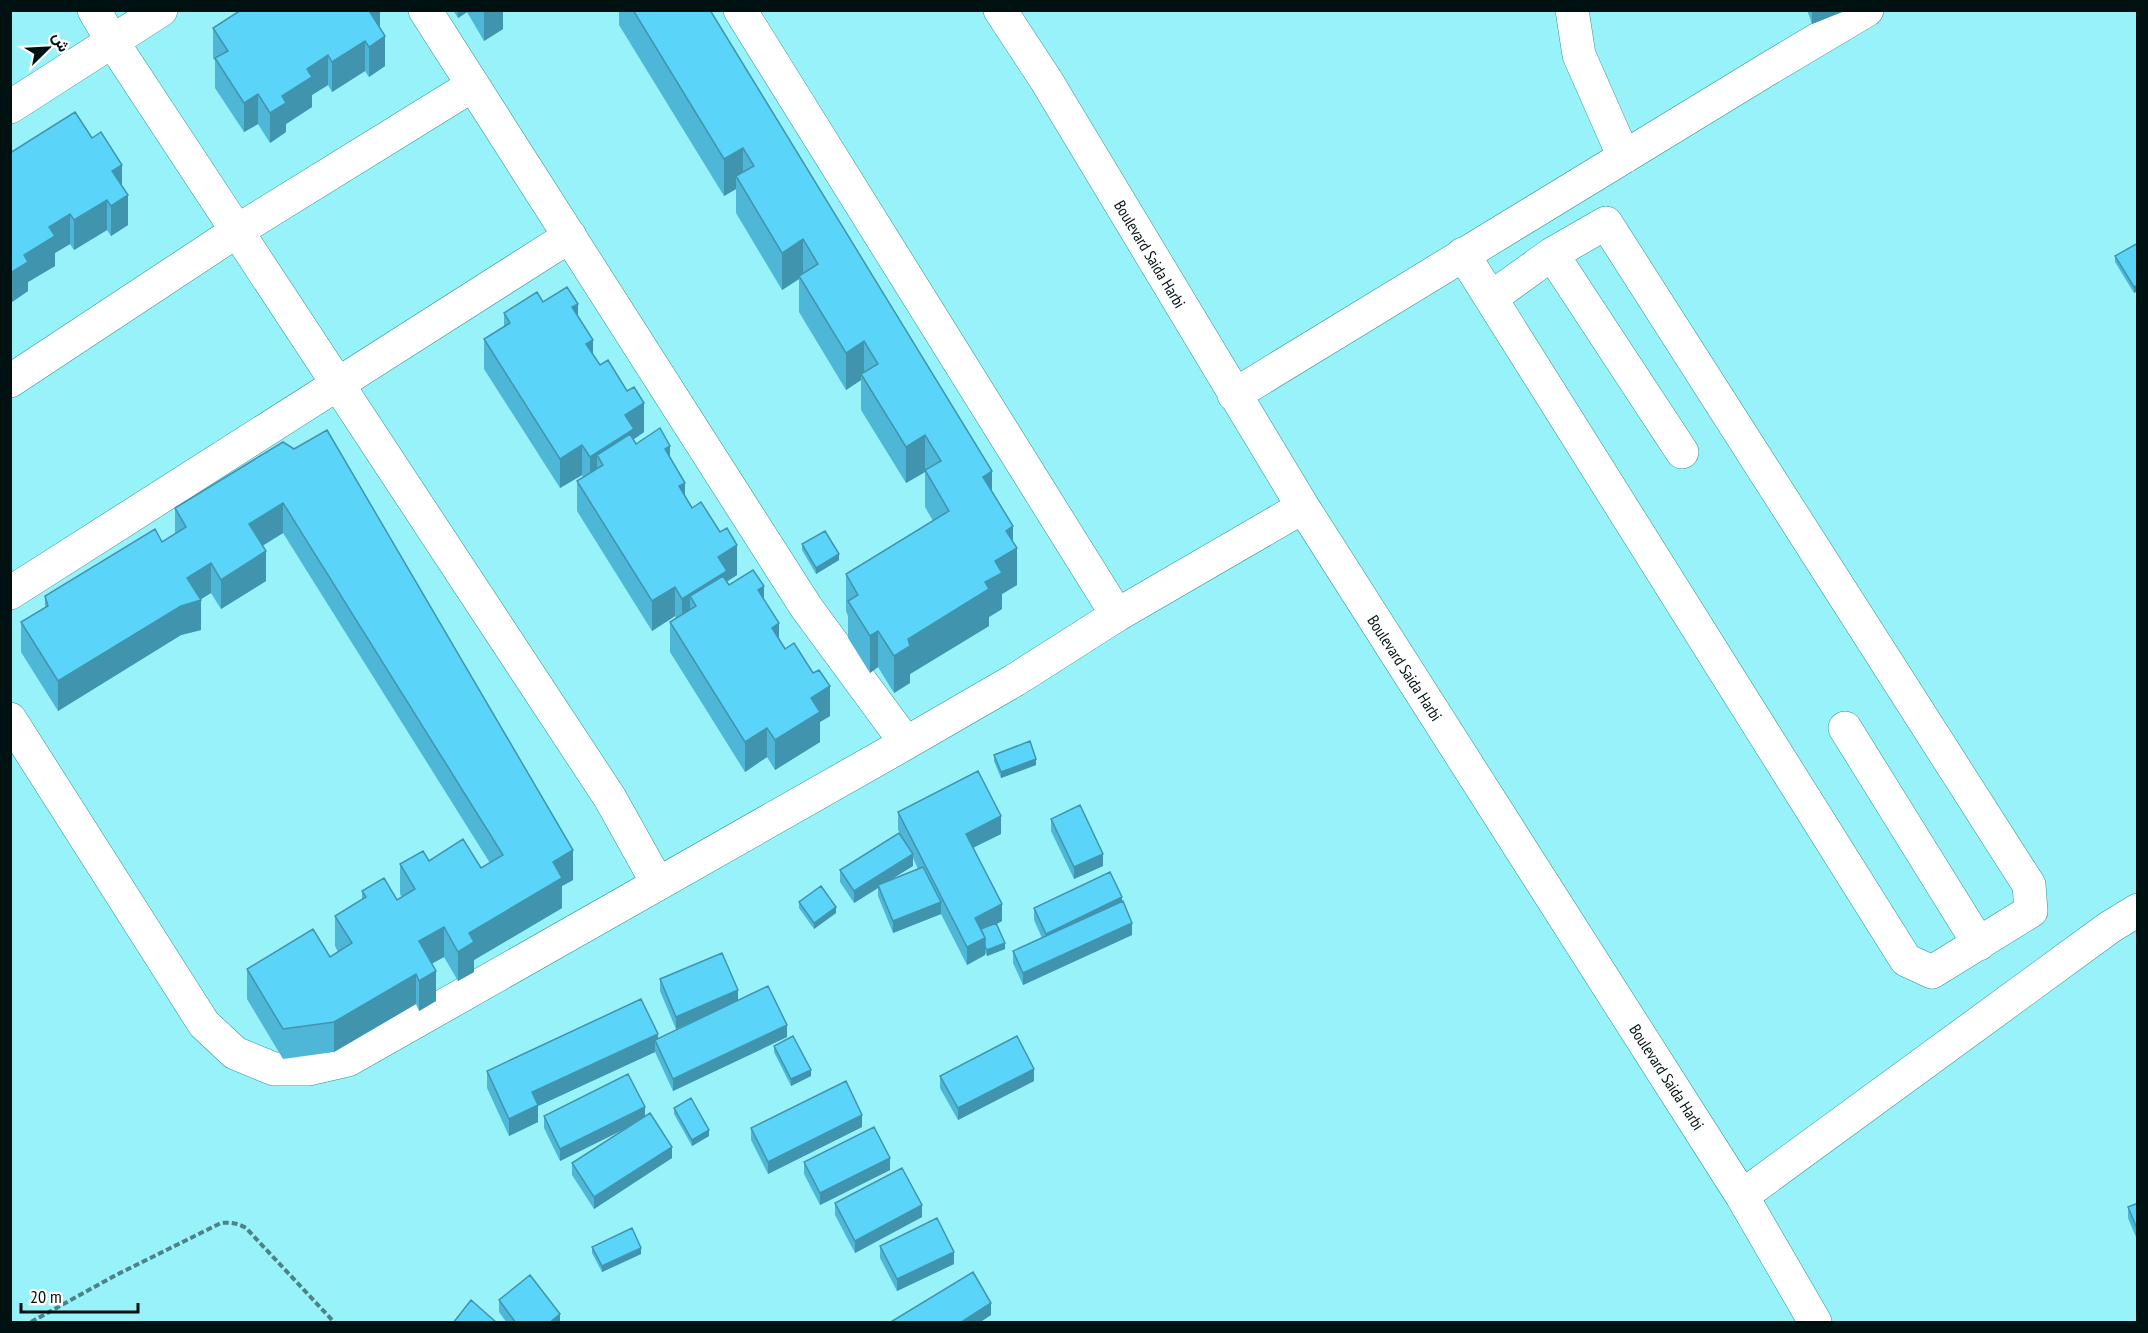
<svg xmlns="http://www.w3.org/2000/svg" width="2148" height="1333" viewBox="0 0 2148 1333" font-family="'PT Sans Narrow',Vazirmatn,sans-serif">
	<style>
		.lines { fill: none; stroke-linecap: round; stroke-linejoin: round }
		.minor-casing { stroke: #309197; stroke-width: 34 }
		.path { stroke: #4c8387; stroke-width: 4; stroke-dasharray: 6 3; stroke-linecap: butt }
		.minor { stroke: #fff; stroke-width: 33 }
		.wall { fill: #4eb6d6; fill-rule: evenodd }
		.shaded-wall { fill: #4094ae }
		.building { fill: #5bd4f9; stroke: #4094ae; stroke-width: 1.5 }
		.labels { text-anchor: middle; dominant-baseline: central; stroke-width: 5; stroke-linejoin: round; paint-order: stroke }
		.street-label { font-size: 16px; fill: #001112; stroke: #fff }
	</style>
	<rect width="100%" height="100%" fill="#97f3f9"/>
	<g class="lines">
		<defs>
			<path id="minor" d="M94,10l18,31 498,757 48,86
				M425,10l381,597 100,136
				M740,10l377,605
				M1000,10l46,70 257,427 439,689 73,126
				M1572,10l7,45 45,102
				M10,107l151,-97
				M1463,254l443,706 26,12 99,-61 -2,-26 -423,-662 -54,31
				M1491,298l61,-44 130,198
				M10,381l227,-150 236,-146
				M1234,395l534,-326 99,-59
				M10,593l560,-357
				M10,719l194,305 31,29 39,16h35l39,-9 558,-317 109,-63 102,-65 186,-108
				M1845,728l134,216
				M1742,1196l368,-269 28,-17"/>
		</defs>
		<!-- minor casing -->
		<use href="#minor" class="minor-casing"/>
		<!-- path -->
		<path class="path" d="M31,1322l85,-47 105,-52c10,-1 16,0 25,5l88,94"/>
		<!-- minor -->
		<use href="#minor" class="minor"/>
	</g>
	<!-- wall -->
	<path class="wall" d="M380,10v17l5,39 -16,11 -4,-6 -33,21 -4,-7 -16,10v12l-26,17v8l-16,11 -12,-19 -14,8 -29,-44v-27l-2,-3v-30z
		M453,10h53l-3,2v17l-19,12 -17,-29 -9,6z
		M619,10h91l282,483 21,49 4,43 -15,9v15l-13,8v9l-79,48v9l-16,10 -16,-26 -8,6 -22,-35v-22l-2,-5v-37l87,-53 -8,-14v-35l-19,11 -45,-73v-30l-15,10 -47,-78v-33l-17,11 -46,-77v-24l-12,7 -105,-171z
		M1807,10h40l-35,14z
		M10,153l112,33 6,39 -17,11 -4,-6 -33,20 -4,-6 -15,9v13l-27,16v9l-16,11 -2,-2z
		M2138,243l-4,50 -19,-31v-6z
		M543,302l35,14 15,39 51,77 -10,7v1l2,4 34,14 15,38 52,79 -10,7 2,3 35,15 15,38 51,78 -10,6v20l-45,28 -8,-13 -22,15 -75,-120v-30l6,-4 -1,-2 -23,15 -75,-120v-30l6,-4 -1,-2 -22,13 -76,-119v-30l20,-13v-13z
		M283,442l290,438 -11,6v22l-88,52v12l-16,9 -14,-24 -12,6 4,38 -17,10 -3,-7 -82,48 -51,7 -36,-60v-30l83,-12 8,-5 -3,-6v-30l27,-16v-9l35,9 5,-3 -2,-3v-30l29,-3 52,7 9,-5 -207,-330 -21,13 4,35 -45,28 -10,-16 -10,6v31l-20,5 -123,76 -37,-59v-30l24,-15v-11l117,-54 13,-8v-26z
		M802,544l37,16 -23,14 -14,-24z
		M994,755l42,10 -35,13 -7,-17z
		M898,812l103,22 -28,14 29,73 -5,3 8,25 -18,7 -2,-3v2l-18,10 -26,-51 -48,19 -15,-37v-8l-24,15 -14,-21v-12l62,-33 -4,-7zM913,858l5,11 -27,10 22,-13z
		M1051,819l52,47 -29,13 -23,-48z
		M1122,901l10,34 -109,50 -10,-22v-12l29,-13 -8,-18v-12z
		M799,902l37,11 -22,16 -15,-21z
		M660,979l78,22 49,36 -114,54 -18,-39 -117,54v16l-29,14 -22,-48v-17l171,-32 45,-22 -27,12 -16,-38z
		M774,1046l37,30 -20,10 -17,-34z
		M940,1076l94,5 -76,39 -18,-32z
		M674,1108l35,28 -17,10 -18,-32z
		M544,1116h101l27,42 -78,51 -22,-34v-12l54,-35 -66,33 -16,-33z
		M862,1127l-94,47 -17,-34v-12z
		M804,1162l86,8 -70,35 -16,-31z
		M835,1203l87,14 -67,36 -20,-38z
		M2138,1203v39l-10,-24v-11z
		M880,1246l74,18 -57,27 -17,-33z
		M592,1247l49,7 -39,18 -10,-19z
		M499,1300l61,23h-53l-8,-11z"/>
	<!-- shaded-wall -->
	<path class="shaded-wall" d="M372,10h8v26l-10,-24z
		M458,10h9v2l-9,6z
		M484,10h22l-3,2v17l-19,12z
		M1817,10h30l-35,14v-12z
		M385,36v30l-16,11v-30z
		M365,41v30l-33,21v-30z
		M328,55v30l-16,10v12l-26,17v8l-16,11v-30l12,-17 25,-27z
		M258,94v30l-14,8v-29z
		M743,148v37l-7,-9v13l-12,7v-37z
		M122,165v29l-10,-23z
		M128,195v30l-17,11v-30z
		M107,200v30l-33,20v-30z
		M70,214v30l-15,9v13l-27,16v9l-16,11v-30l12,-17 25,-28z
		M803,239v37h-4v3l-17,11v-37z
		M2138,285v6l-4,2v-6z
		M578,304v29l-6,-26z
		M593,340v30l-7,-26z
		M864,341v37l-3,-4v6l-15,10v-37z
		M644,403v29l-10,7v20l-31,6 -6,-10v27l-7,5v-30l35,-42z
		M925,435v37l-19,11v-36z
		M582,445v30l-22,13v-29z
		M670,446v29l-5,-26z
		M992,471v37l-9,-31z
		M685,483v29l-6,-26z
		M283,503v30l-34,21v-30z
		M1013,526v25l4,-3v37l-15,9v15l-13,8v9l-79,48v9l-16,10v-37l14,-17 77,-57 21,-51z
		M737,545v30l-10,6v20l-37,-5v28l-8,5v-30l36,-42z
		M266,551v30l-45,28v-29z
		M839,554v6l-23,14v-6z
		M211,563v30l-13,8 3,-1v30l-20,5 -123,76v-30l129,-103z
		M764,586v30l-6,-26z
		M675,587v29l-23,15v-30z
		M779,623v30l-7,-25z
		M878,631v36l-8,6v-37z
		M830,686v30l-10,6v20l-45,28v-30l36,-42z
		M767,728v29l-22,15v-30z
		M1036,759v6l-35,13v-6z
		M1001,816v18l-35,17v-17z
		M573,850v30l-11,6v22l-88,52v12l-16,9v-29l11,-19 84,-71z
		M913,854v12l-34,21 -1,-2v3l-24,15v-12z
		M1103,854v12l-29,13v-12z
		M1122,897v12l-76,37v-12z
		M941,902v12l-48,19v-12z
		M1002,904v17l-23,12 -4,-15z
		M836,907v6l-22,16v-6z
		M1132,923v12l-109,50v-12z
		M444,927v30l-25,14v-30z
		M985,938v17l-18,10v-18z
		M1005,943v6l-18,7v-6z
		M436,971v30l-17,10v-30z
		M416,974v30l-82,48v-30z
		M738,990v12l-62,27v-12z
		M787,1025v12l-114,54v-12z
		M658,1034v13l-3,-7v12l-117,54v16l-29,14v-17l23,-27z
		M1034,1069v12l-76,39v-12z
		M811,1070v6l-20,10v-7z
		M645,1107v12l-85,42v-12z
		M862,1115v12l-94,47v-12z
		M709,1130v6l-17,10v-6z
		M672,1147v11l-78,51v-12z
		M890,1158v12l-70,35v-12z
		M922,1205v12l-67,36v-12z
		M641,1248v6l-39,18v-6z
		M954,1252v12l-57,27v-12z
		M991,1303v12l-12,8h-19z
		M560,1314v9h-11z"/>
	<!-- building -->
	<path class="building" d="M241,10h131l-2,2 15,24 -16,11 -4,-6 -33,21 -4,-7 -21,14 5,8 -30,19 4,7 -16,10 -12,-19 -14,9 -29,-45 13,-7 -15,-23z
		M633,10h77l282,461 -9,6 30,49 -7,5 11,17 -22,13 7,12 -17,9 4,7 -81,50 2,7 -16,10 -16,-25 -8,5 -22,-35 10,-6 -12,-21 103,-63 -24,-41 16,-9 -16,-26 -19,12 -45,-73 17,-10 -14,-23 -18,12 -47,-77 19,-12 -15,-25 -21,14 -46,-77 18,-10 -11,-18 -19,11z
		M75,112l17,26 9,-6 21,33 -10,6 16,24 -17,11 -4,-6 -33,20 -4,-6 -21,13 6,9 -31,19 4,7 -16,10 -2,-2v-117z
		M2138,243v42l-4,2 -19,-31z
		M567,287l11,17 -6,3 21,33 -7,4 14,21 8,-5 19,31 7,-4 10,16 -19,12 9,14 -44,28 -8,-12 -22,14 -76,-120 26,-16 -6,-10 33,-21 6,10z
		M660,428l10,18 -5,3 20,34 -6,3 13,22 9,-6 19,30 7,-4 10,17 -19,12 9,14 -45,28 -7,-12 -23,14 -75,-120 26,-16 -6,-10 33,-21 6,10z
		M327,430l246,420 -20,12 9,16 -93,55 5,9 -16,10 -14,-25 -25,14 17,30 -17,10 -3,-7 -82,48 -51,7 -36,-60 66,-40 17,28 22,-14 -17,-27 31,-19 -4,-6 22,-13 13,22 18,-11 -15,-25 23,-13 6,10 34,-22 18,29 22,-13 -220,-352 -34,21 17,27 -45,29 -10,-17 -24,15 14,22 -20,6 -123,75 -37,-59 27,-16 -3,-10 110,-67 7,13 24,-15 -11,-19 108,-66 11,7z
		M825,531l14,23 -23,14 -14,-24z
		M753,570l11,16 -6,4 21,33 -7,5 13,21 9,-6 19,30 6,-3 11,16 -19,12 9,14 -45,28 -8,-12 -22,14 -75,-120 26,-16 -6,-10 33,-20 6,9z
		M1030,741l6,18 -35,13 -7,-17z
		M978,771l23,45 -35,18 36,70 -27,14 10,20 -18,9 -69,-135z
		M1080,805l23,49 -29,13 -23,-48z
		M899,833l14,21 -59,37 -14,-21z
		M923,867l18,35 -48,19 -15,-36z
		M1110,872l12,25 -76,37 -12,-26z
		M821,886l15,21 -22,16 -15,-21z
		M1123,901l9,22 -109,50 -10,-22z
		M996,923l9,20 -18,7 -2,-3v-9l-4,-9z
		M722,953l16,37 -62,27 -16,-38z
		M768,986l19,39 -114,54 -18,-39z
		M641,999l17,35 -126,58 6,13 -29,14 -22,-48z
		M793,1036l18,34 -20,9 -17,-33z
		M1017,1036l17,33 -76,39 -18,-32z
		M628,1074l17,33 -85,42 -16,-33z
		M846,1081l16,34 -94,47 -17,-34z
		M691,1098l18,32 -17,10 -18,-32z
		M650,1113l22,34 -78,50 -22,-34z
		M874,1127l16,31 -70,35 -16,-31z
		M902,1168l20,37 -67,36 -20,-38z
		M2138,1203v28l-10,-24z
		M937,1218l17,34 -57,27 -17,-33z
		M632,1228l9,20 -39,18 -10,-19z
		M973,1272l18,31 -31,20h-71z
		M530,1275l30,39 -11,9h-33l-17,-23z
		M471,1300l26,23h-44z"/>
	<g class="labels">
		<!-- street labels -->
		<g class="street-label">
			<text transform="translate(1150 254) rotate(59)">Boulevard Saida Harbi</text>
			<text transform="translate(1405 668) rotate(57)">Boulevard Saida Harbi</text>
			<text transform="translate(1667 1077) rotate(57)">Boulevard Saida Harbi</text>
		</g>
	</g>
	<!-- border -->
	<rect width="2148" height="1333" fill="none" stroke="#001112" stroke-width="24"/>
	<!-- north arrow -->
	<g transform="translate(48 48) rotate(66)" stroke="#ffffff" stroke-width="4.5" paint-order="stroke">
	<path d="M0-4.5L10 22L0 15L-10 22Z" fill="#001112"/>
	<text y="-9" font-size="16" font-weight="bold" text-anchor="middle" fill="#001112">ش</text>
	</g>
	<!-- scale -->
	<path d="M21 1303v9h117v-9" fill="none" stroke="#001112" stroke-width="3"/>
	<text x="30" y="1303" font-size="18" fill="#001112" stroke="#ffffff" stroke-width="4.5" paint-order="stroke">20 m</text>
</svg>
